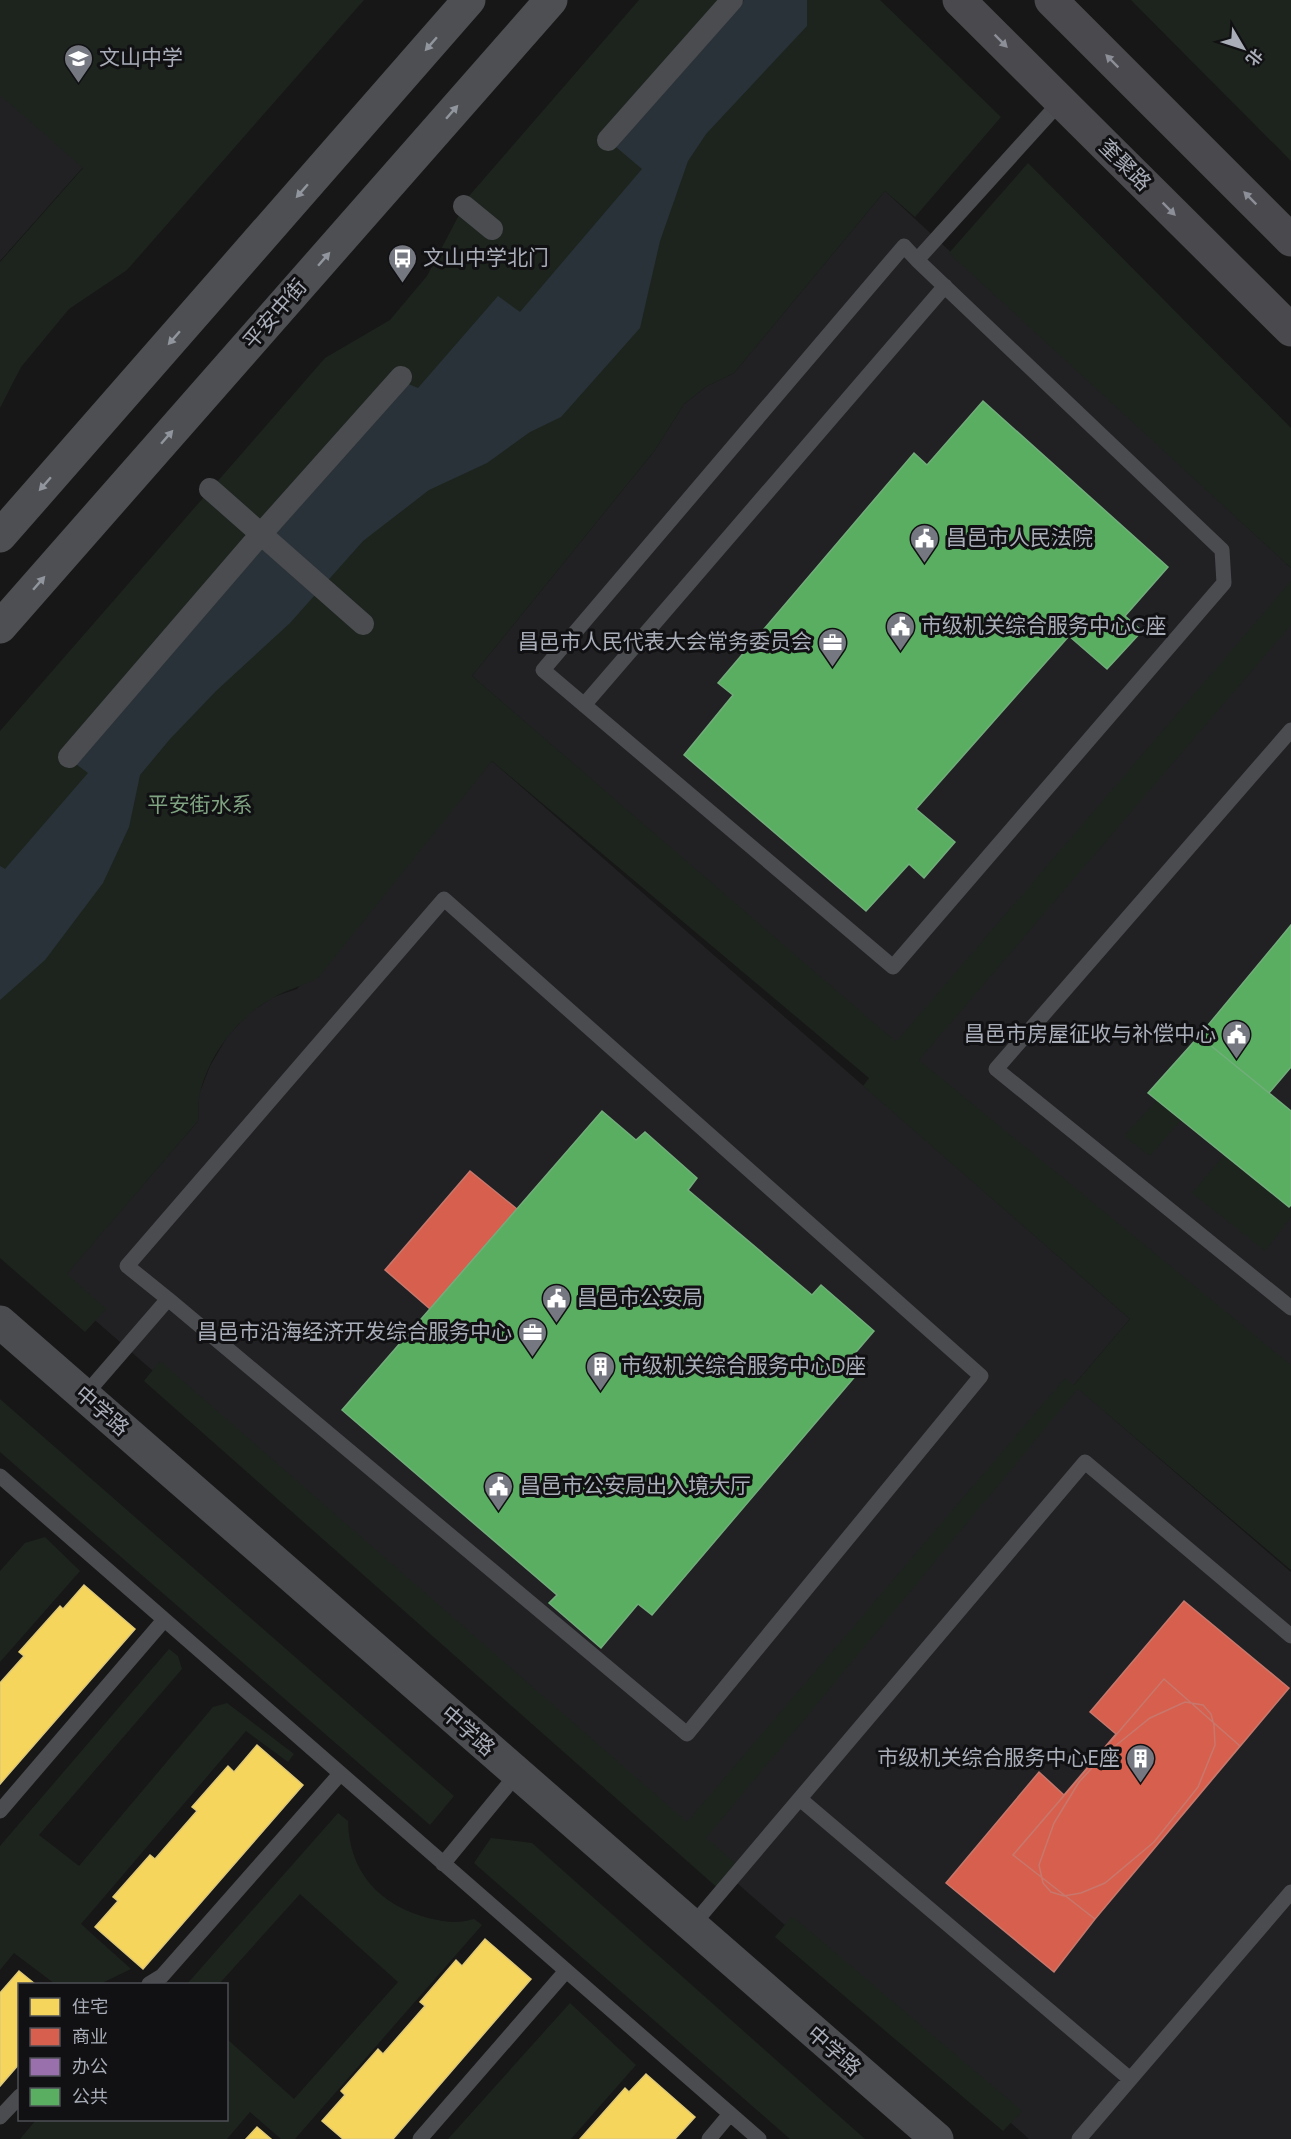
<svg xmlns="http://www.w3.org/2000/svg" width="1291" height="2139" viewBox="0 0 1291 2139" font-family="Jost,'Noto Sans SC',sans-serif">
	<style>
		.built { fill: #212123 }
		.green { fill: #1d241e }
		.water { fill: #2a3239 }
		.homes { fill: #f6d55c; stroke: #dfc978; stroke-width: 1.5 }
		.shops { fill: #d6604d; stroke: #c8776d; stroke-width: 1.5 }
		.offices { fill: #9970ab; stroke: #9e82af; stroke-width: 1.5 }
		.public { fill: #5aae61; stroke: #71ae7b; stroke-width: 1.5 }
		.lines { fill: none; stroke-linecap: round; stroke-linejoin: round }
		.service { stroke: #4b4c50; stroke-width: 15 }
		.pedestrian { stroke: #4b4c50; stroke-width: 22 }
		.tertiary { stroke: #4b4c50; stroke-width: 33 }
		.secondary { stroke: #4a4a4e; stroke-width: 33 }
		.primary { stroke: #4d4f52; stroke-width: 33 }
		.oneway { fill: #8c8f98 }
		.oneway2 { fill: #91969e }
		.labels { text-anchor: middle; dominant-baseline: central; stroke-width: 6; stroke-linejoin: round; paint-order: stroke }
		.poi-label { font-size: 21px; fill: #a8adb8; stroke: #111113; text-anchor: start }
		.street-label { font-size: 21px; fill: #a8adb8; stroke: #111113 }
		.park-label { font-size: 21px; fill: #7fa381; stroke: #111113 }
	</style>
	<rect width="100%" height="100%" fill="#171717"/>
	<!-- built -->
	<path class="built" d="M0,0h231l-231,261z
		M885,191l406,377v855l-384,-370 -435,-377 183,-226 29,-46 23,-18 27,-13z
		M492,761l638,558 -56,66 217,187v567h-262l-973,-853 142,-165 1,-27 11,-28 17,-29 21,-23 25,-17 24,-8z"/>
	<!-- green -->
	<path class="green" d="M0,0h364l-237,270 -58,39 -48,58 -21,41v-146l83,-94 -83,-73z
		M639,0h241l121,117 -86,100 -30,-26 -151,182 -27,13 -23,18 -29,46 -183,226 424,366 395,-461v44l-372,435 372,305v205l-213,-181 -372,449 34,29 -19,24 -577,-510 16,-20 527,461 378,-444 9,7 56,-66 -267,-233 6,-8 -377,-317 -174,217c-15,8 -33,12 -47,21 -34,19 -62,56 -71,94 -2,9 -1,19 -2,28l-131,153 39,35 -21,23 -85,-74v-527l325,-373 65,-38 37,-44 42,-80z
		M1131,0h160v161z
		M1028,163l263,265v140l-342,-315z
		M1157,1100l24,20 -31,36 -26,-20z
		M1224,1155l67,54v8l-26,34 -73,-58z
		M0,1399l454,397 -24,29 -430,-373z
		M45,1537l35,34 -80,91v-91l25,-28z
		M169,1649l9,7 4,13 -143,166 40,31 134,-159 14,-4 67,51 -6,8 -42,-31 -165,193 50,45 -31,15h-45l-41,-31 -14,17v-124z
		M338,1813l10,8c1,52 32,84 80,97 16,4 30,6 46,1l8,6 -187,214h-14l-31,-27 -23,27h-207l16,-19h190l1,-81 67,60 104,-117 -98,-88 -81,90h-32z
		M491,1838l41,5 333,296h-75l-316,-276z
		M792,1916l230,195 -19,20 -228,-194z
		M570,2003l66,62 -65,74h-123z"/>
	<!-- water -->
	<path class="water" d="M744,0h63v26l-101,108 -18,27 -28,80 -20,87 -79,89 -31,15 -43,31 -58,27 -66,51 -73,82 -74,68 -46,48 -30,36 -11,52 -26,56 -58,77 -45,40v-134l5,3 83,-96 -12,-9 330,-381 12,5 80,-92 22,16 122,-143 -26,-22z"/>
	<!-- homes -->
	<path class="homes" d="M84,1585l51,44 -135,155v-101l24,-27 -5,-4 41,-46 3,3z
		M257,1745l46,40 -160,184 -48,-42 23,-26 -5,-4 37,-42 5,4 42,-48 -5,-4 36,-41 6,6z
		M485,1939l46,40 -138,160h-50l-21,-18 23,-26 -4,-4 37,-42 5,5 42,-48 -5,-4 36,-42 6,6z
		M19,1971l16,13h-15v79l-20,23v-93z
		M646,2074l49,43 -20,22h-95l45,-51 4,4z
		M257,2127l14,12h-25z"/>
	<!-- shops -->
	<path class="shops" d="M470,1171l47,38 -87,100 -45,-39z
		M1184,1601l105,87 -194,231 -41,53 -108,-89 93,-111 25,23 52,-61 -26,-22z
		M1164,1679l76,67 -145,173 -82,-64z
		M1185,1702l18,3 8,9 3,11 1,20 -17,42 -44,55 -49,41 -24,10 -17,3 -13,-4 -8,-9 -4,-18 15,-42 25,-41 25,-27 46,-37z"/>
	<!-- offices -->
	<path class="offices" d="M966,442l78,67 -250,293 -76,-68z
		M600,1205l75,60 -170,199 -75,-63z"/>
	<!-- public -->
	<path class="public" d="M983,401l185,166 -43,49 17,15 -35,38 -38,-33 -153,173 39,33 -31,36 -15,-14 -43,47 -182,-156 49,-60 -15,-12 196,-230 13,12z
		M1291,925v142l-22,26 22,18v94l-2,2 -141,-114 51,-57z
		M1291,925v142l-22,26 -70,-57z
		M602,1111l34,29 9,-8 52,46 -9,12 124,105 9,-10 53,46 -29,34 12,9 -205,241 -14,-11 -37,44 -52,-45 8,-8 -215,-185z"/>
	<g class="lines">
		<!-- service -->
		<path class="service" d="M917,260l305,290 2,33 -331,384 -350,-297 361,-424 13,14 144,-159
			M584,705l361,-419
			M1291,730l-295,339 295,239
			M84,1396l84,-97 519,435 294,-358 -537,-477 -317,367 41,33
			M0,1476l759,663
			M800,1799l330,280
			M0,1811l164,-191
			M443,1864l74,-90
			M691,1927l394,-465 206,174
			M149,1984l13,-8 178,-202
			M0,2117l20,-21
			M420,2139l146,-168
			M709,2139l21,-25
			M1079,2139l212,-247"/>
		<!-- pedestrian -->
		<path class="pedestrian" d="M608,140l124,-140
			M464,206l28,23
			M210,489l153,135
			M69,757l192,-223 140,-157"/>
		<!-- tertiary -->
		<path class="tertiary" d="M0,1322l937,817"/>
		<!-- secondary -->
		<path class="secondary" d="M959,0l332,330
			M1051,0l240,240"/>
		<!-- primary -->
		<path class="primary" d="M0,536l469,-536
			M0,627l551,-627"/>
	</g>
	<!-- one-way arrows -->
	<defs><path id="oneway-solid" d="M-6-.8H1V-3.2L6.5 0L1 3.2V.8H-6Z" transform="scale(1.5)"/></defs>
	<g class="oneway">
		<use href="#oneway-solid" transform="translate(1001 41) rotate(45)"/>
		<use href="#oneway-solid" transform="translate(1112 61) rotate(-135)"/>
		<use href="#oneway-solid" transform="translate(1250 198) rotate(-135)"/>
		<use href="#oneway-solid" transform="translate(1169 209) rotate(45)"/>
	</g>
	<g class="oneway2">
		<use href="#oneway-solid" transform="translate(431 44) rotate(131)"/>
		<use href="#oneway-solid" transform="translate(452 112) rotate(-49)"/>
		<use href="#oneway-solid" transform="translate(302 191) rotate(131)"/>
		<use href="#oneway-solid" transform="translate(324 259) rotate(-49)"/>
		<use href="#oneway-solid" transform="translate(174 338) rotate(131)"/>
		<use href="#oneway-solid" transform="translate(167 437) rotate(-49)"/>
		<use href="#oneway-solid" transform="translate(45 484) rotate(131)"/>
		<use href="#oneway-solid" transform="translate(39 583) rotate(-49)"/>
	</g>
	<!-- icons -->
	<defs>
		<symbol id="school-pin" viewBox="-11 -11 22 30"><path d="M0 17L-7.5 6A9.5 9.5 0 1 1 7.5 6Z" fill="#757880" stroke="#111113"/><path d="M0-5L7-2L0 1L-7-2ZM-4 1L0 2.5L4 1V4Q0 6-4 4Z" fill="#fff"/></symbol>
		<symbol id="bus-pin" viewBox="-11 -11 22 30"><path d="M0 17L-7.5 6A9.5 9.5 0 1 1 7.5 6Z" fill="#757880" stroke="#111113"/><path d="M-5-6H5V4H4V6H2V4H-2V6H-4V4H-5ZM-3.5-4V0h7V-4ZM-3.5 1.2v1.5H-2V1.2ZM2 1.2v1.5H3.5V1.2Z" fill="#fff"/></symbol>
		<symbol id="civic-pin" viewBox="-11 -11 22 30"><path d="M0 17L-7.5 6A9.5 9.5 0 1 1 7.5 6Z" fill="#757880" stroke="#111113"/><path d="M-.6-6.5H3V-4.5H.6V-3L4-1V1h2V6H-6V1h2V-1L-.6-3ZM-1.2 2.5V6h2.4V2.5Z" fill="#fff"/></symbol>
		<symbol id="office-pin" viewBox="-11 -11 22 30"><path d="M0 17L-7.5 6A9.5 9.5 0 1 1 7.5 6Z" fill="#757880" stroke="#111113"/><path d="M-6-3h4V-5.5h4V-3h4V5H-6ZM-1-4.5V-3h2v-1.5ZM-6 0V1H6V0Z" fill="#fff"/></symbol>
		<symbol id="building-pin" viewBox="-11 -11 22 30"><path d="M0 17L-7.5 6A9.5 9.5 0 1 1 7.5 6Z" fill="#757880" stroke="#111113"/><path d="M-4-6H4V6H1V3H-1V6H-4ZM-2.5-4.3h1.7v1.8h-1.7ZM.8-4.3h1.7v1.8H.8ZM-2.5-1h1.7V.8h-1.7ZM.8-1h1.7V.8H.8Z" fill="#fff"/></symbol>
	</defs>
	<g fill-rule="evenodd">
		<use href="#school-pin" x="62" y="42" width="33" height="45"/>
		<use href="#bus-pin" x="386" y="242" width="33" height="45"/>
		<use href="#civic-pin" x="908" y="522" width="33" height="45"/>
		<use href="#civic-pin" x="884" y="610" width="33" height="45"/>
		<use href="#office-pin" x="816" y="626" width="33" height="45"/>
		<use href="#civic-pin" x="1220" y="1018" width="33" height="45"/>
		<use href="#civic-pin" x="540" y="1282" width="33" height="45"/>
		<use href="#office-pin" x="516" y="1316" width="33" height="45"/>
		<use href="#building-pin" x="584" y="1350" width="33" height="45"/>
		<use href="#civic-pin" x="482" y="1470" width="33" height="45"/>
		<use href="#building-pin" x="1124" y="1742" width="33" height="45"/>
	</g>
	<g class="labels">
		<!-- poi labels -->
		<g class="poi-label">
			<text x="99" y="58">文山中学</text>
			<text x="423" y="258">文山中学北门</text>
			<text x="946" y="538">昌邑市人民法院</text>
			<text x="921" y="626">市级机关综合服务中心C座</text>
			<text x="812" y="642" text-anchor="end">昌邑市人民代表大会常务委员会</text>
			<text x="1216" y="1034" text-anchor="end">昌邑市房屋征收与补偿中心</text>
			<text x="577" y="1298">昌邑市公安局</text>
			<text x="512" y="1332" text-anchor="end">昌邑市沿海经济开发综合服务中心</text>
			<text x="621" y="1366">市级机关综合服务中心D座</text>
			<text x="520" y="1486">昌邑市公安局出入境大厅</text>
			<text x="1120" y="1758" text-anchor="end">市级机关综合服务中心E座</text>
		</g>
		<!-- street labels -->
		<g class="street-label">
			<text transform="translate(1125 165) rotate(45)">奎聚路</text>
			<text transform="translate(275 314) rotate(-49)">平安中街</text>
			<text transform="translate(102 1411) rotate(41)">中学路</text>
			<text transform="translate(468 1731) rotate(41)">中学路</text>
			<text transform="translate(834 2051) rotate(41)">中学路</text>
		</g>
		<!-- park labels -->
		<g class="park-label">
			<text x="200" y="805">平安街水系</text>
		</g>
	</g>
	<!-- legend -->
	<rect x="18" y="1983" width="210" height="138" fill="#111113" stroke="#4d4f55" stroke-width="1.5"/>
	<rect x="30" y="1998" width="30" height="18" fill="#f6d55c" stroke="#4d4f55" stroke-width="1.5"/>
	<text x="72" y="2013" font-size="18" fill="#a8adb8">住宅</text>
	<rect x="30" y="2028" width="30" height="18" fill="#d6604d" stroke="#4d4f55" stroke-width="1.5"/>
	<text x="72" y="2043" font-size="18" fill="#a8adb8">商业</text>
	<rect x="30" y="2058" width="30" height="18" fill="#9970ab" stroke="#4d4f55" stroke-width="1.5"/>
	<text x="72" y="2073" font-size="18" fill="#a8adb8">办公</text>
	<rect x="30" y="2088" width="30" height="18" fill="#5aae61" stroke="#4d4f55" stroke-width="1.5"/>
	<text x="72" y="2103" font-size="18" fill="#a8adb8">公共</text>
	<!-- north arrow -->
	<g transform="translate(1243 48) rotate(129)" stroke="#111113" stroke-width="4.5" paint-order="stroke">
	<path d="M0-4.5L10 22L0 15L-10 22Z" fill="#a8adb8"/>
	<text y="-9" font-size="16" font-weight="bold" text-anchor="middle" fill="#a8adb8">北</text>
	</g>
</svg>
